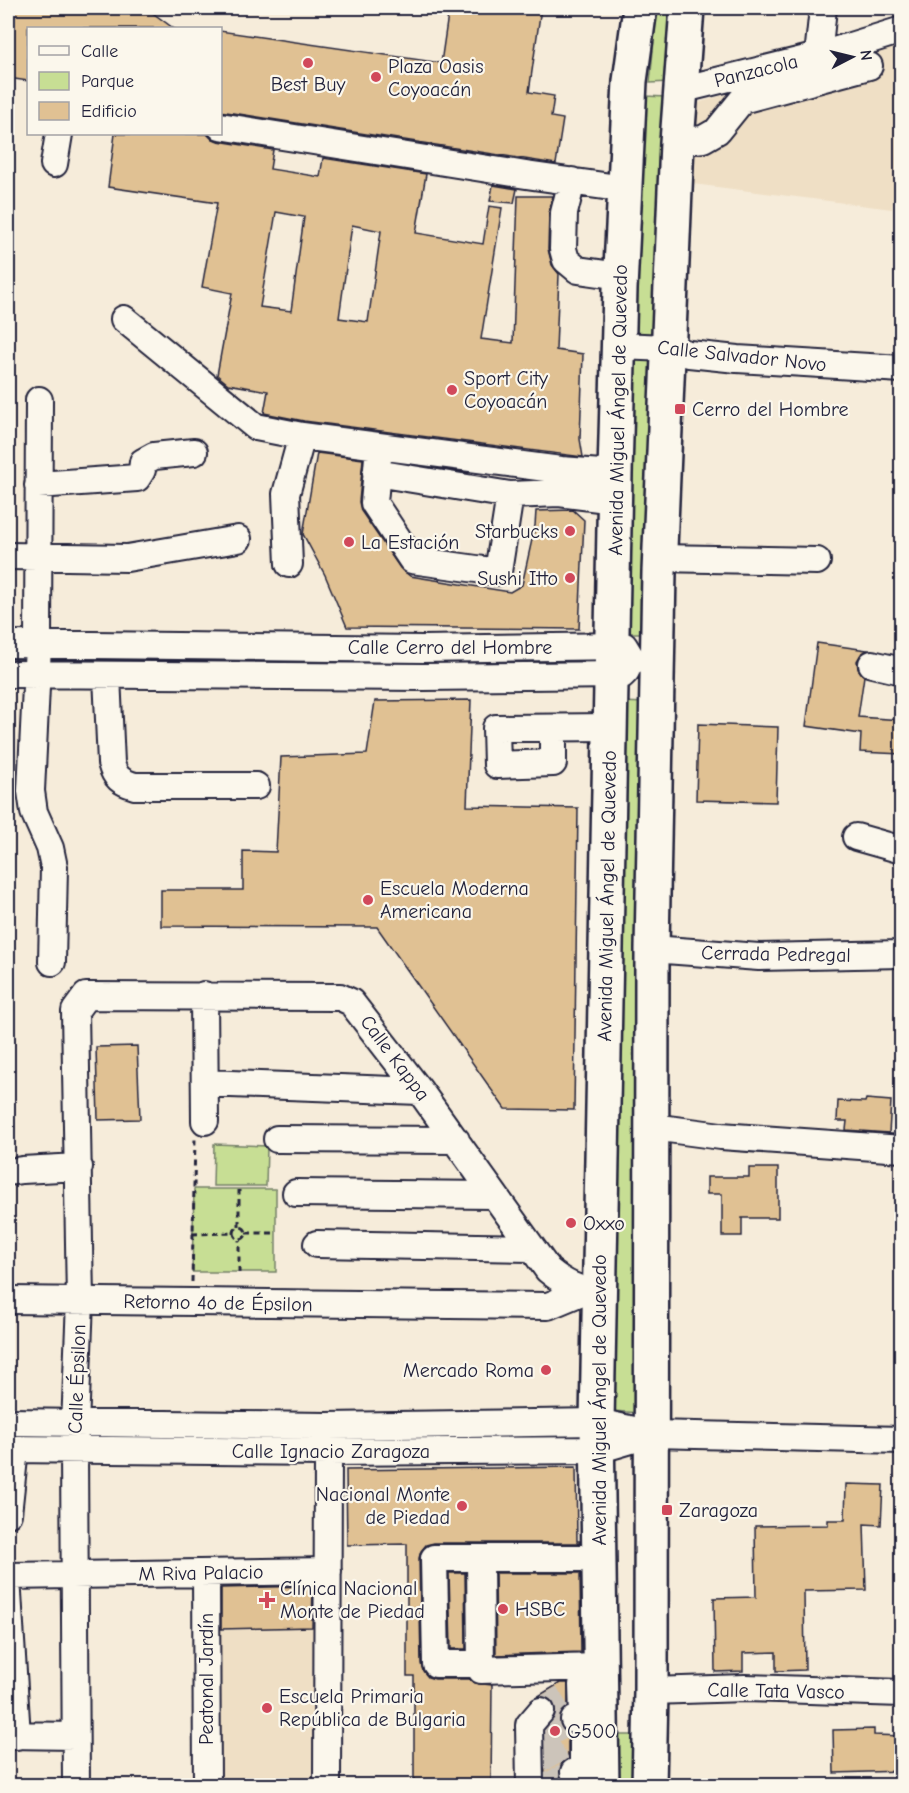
<svg xmlns="http://www.w3.org/2000/svg" width="909" height="1793" viewBox="0 0 909 1793" font-family="'Comic Neue',sans-serif">
	<style>
		.built { fill: #efdfc5 }
		.green { fill: #c7de94; stroke: #748068; stroke-width: 1.5 }
		.building { fill: #e0c193; stroke: #22223b; stroke-width: 1.5; fill-rule: evenodd }
		.lines { fill: none; stroke-linecap: round; stroke-linejoin: round }
		.minor-tunnel { stroke: #ccc4ba; stroke-width: 26; stroke-dasharray: 26 13; stroke-linecap: butt }
		.minor-casing { stroke: #22223b; stroke-width: 30 }
		.major-casing { stroke: #22223b; stroke-width: 38 }
		.path { stroke: #22223b; stroke-width: 3; stroke-dasharray: 6 4.5; stroke-linecap: butt }
		.minor { stroke: #fbf7ec; stroke-width: 26 }
		.major { stroke: #fbf7ec; stroke-width: 33 }
		.poi-dot { fill: #d1495b; stroke: #fbf7ec; stroke-width: 2 }
		.labels { text-anchor: middle; dominant-baseline: central; stroke-width: 4.5; stroke-linejoin: round; paint-order: stroke }
		.poi-label { font-size: 20px; fill: #22223b; stroke: #fbf7ec; text-anchor: start }
		.street-label { font-size: 20px; fill: #22223b; stroke: #fbf7ec }
	</style>
	<rect width="100%" height="100%" fill="#f6ecda"/>
	<filter id="ink" filterUnits="userSpaceOnUse"><feTurbulence type="fractalNoise" baseFrequency=".0167" numOctaves="2"/><feDisplacementMap in="SourceGraphic" scale="12" xChannelSelector="R" yChannelSelector="G"/><feConvolveMatrix kernelMatrix="1 2 1 2 8 2 1 2 1" color-interpolation-filters="sRGB"/></filter>
	<g filter="url(#ink)">
		<!-- built -->
		<path class="built" d="M901,42l1,101 -10,66 -207,-26 9,-79z
			M327,1627v158h-120l-1,-155z"/>
		<!-- green -->
		<path class="green" d="M657,8h19l-7,74 -19,1z
			M645,96l21,1 -13,239h-21z
			M634,352l18,1 -6,280h-20z
			M621,702l25,1 -4,710 -31,-2z
			M214,1144l53,2 -1,40h-53z
			M194,1189h82v83h-84z
			M619,1735h22l-1,50 -22,1z"/>
		<!-- building -->
		<path class="building" d="M8,8h138l27,20h-145v53l-20,-3z
			M449,8h92l-12,84 25,4 -3,21 12,2 -7,45 -336,-53v-80l221,32z
			M115,134h92l4,4 7,3 55,9 -3,19 50,8 3,-19 103,16 -10,59 67,11 6,-38 13,2 -21,131 32,4 5,-147h35l-4,17 -1,36 4,16 7,9 -3,76 27,4 -3,85 3,18 -279,-36 -40,-8 4,-22 -40,-7 -11,-9 15,-82 -30,-6 15,-84 -109,-16zM276,212l28,5 -13,94 -31,-4zM352,225l29,6 -13,91 -29,-4z
			M493,185l24,4 -3,14 -24,-2z
			M317,453l46,6 -4,43 2,9 39,57 10,8 100,16 12,-7 13,-59 1,-15 37,-1 11,10 -5,109 -232,-2 -22,-52 -22,-41z
			M817,643l50,7 -6,4 -4,7 1,8 6,7 -6,41 44,3v34l-42,-2 1,-18 -55,-8z
			M471,700l-4,106 111,2 -4,302 -69,-1 -128,-182 -216,-1v-36h82v-39l33,1 5,-95 86,-3 8,-53z
			M698,724l80,3 -2,75 -80,-2z
			M137,1046l3,73 -42,1 -2,-73z
			M866,1099l25,2 -2,32 -43,-3 1,-9h-10l1,-20 27,1z
			M749,1168h29v50h-36v18h-20v-42h-15v-17h42z
			M576,1467l1,74h3v2h-146l-8,2 -5,6 -2,7 2,106 2,7 5,6 7,2h34l5,4 18,2 -1,100h-77v-109h-7v-132l-60,1 -1,-75z
			M846,1484l37,1 -2,40 -17,-1 2,66 -62,1 1,79 -29,1v-19l-33,1v18l-28,1 -1,-74 42,-1 -1,-71 73,-1v-5h17z
			M449,1573h16l1,76h-15z
			M495,1573h85l1,79 -85,3z
			M313,1586l-1,41 -91,2v-41z
			M560,1683h8v23l-7,6 -2,8 2,8 7,5v25l-7,6 -2,7 2,8 5,5 -21,1 -1,-55 12,-16 -1,-7 -5,-8 -6,-3 -7,1z
			M874,1729v6l28,1v35l-68,2 -1,-43z"/>
		<g class="lines">
			<!-- minor-tunnel -->
			<path class="minor-tunnel" d="M541,1711l32,-19
				M541,1737l33,-17
				M540,1760l32,-18
				M548,1786l26,-14"/>
			<defs>
				<path id="minor" d="M818,56l5,-48
					M680,90l138,-34 84,-26
					M220,126l306,49 99,14
					M677,142l26,-3 14,-8 25,-31 127,-34
					M54,164l5,-30
					M572,181l-8,32 -1,36 3,11 12,10 42,6
					M124,319l132,108 46,9
					M619,346l48,2 22,6 48,5 165,10
					M39,400l-1,245 -7,146 3,21 16,36 4,19 -2,95
					M379,446l-5,57 38,57 86,12 12,-77
					M376,473l134,22 49,-2 56,7
					M38,485l99,-7 5,-8 1,-8 11,-6 40,-4
					M8,556l119,2 111,-19
					M659,558l158,3
					M289,564l-3,-70 16,-58 259,34 54,4
					M8,644l415,5 201,-3 9,15
					M872,664l30,7
					M8,674l416,3 198,-2 4,-4
					M107,676l4,87c4,15 10,19 24,23h121
					M553,728v35l-56,2 -1,-37 115,-1
					M856,837l46,13
					M652,949l107,8 143,-3
					M204,995l1,126
					M205,1083l215,8
					M653,1127l68,9 181,13
					M277,1139l179,1
					M8,1172l14,-2 57,-3
					M296,1193l197,2
					M317,1244l215,4
					M8,1300l540,6 36,-15
					M8,1422l319,4 270,-4 55,12 250,6
					M8,1449l320,3 269,-2 51,-15
					M8,1514l7,-65
					M480,1558l1,112 119,-3
					M206,1573l1,213
					M8,1576l320,-5
					M8,1593l9,143
					M481,1664h-45l-2,-106h165
					M651,1691l94,-3 157,5
					M574,1720l9,-5 -1,-30
					M8,1735l67,1
					M574,1772l9,-5v-52
					M76,1786l-2,-335 6,-150 -5,-290 11,-15 254,1 11,5 69,89 128,179c17,14 29,20 51,23
					M327,1786l1,-334
					M530,1786l-1,-61 12,-14"/>
				<path id="major" d="M602,1786l-5,-364 18,-948 5,-185 10,-208 10,-73
					M649,1786l2,-95 1,-742 7,-377 18,-430 10,-134"/>
			</defs>
			<!-- minor casing -->
			<use href="#minor" class="minor-casing"/>
			<!-- major casing -->
			<use href="#major" class="major-casing"/>
			<!-- path -->
			<path class="path" d="M239,1226v-36
				M234 1233a6 6 0 1 1 12 0a6 6 0 1 1-12 0Z
				M246,1233h30
				M192,1234l43,-1
				M239,1273v-33
				M192,1282l3,-144"/>
			<!-- minor -->
			<use href="#minor" class="minor"/>
			<!-- major -->
			<use href="#major" class="major"/>
		</g>
	</g>
	<!-- markers -->
	<g class="poi-dot">
		<circle cx="308" cy="63" r="6"/>
		<circle cx="376" cy="77" r="6"/>
		<circle cx="452" cy="390" r="6"/>
		<rect x="674" y="403" width="12" height="12" rx="3"/>
		<circle cx="570" cy="531" r="6"/>
		<circle cx="349" cy="542" r="6"/>
		<circle cx="570" cy="578" r="6"/>
		<circle cx="368" cy="900" r="6"/>
		<circle cx="571" cy="1223" r="6"/>
		<circle cx="546" cy="1370" r="6"/>
		<circle cx="462" cy="1506" r="6"/>
		<rect x="661" y="1504" width="12" height="12" rx="3"/>
		<path d="M264 1591h6v6h6v6h-6v6h-6v-6h-6v-6h6z"/>
		<circle cx="503" cy="1609" r="6"/>
		<circle cx="267" cy="1708" r="6"/>
		<circle cx="555" cy="1731" r="6"/>
	</g>
	<g class="labels">
		<!-- poi labels -->
		<g class="poi-label">
			<text x="388" y="66">Plaza Oasis<tspan x="388" dy="23">Coyoacán</tspan></text>
			<text x="308" y="84" text-anchor="middle">Best Buy</text>
			<text x="464" y="378">Sport City<tspan x="464" dy="23">Coyoacán</tspan></text>
			<text x="692" y="409">Cerro del Hombre</text>
			<text x="558" y="531" text-anchor="end">Starbucks</text>
			<text x="361" y="542">La Estación</text>
			<text x="558" y="578" text-anchor="end">Sushi Itto</text>
			<text x="380" y="888">Escuela Moderna<tspan x="380" dy="23">Americana</tspan></text>
			<text x="583" y="1223">Oxxo</text>
			<text x="534" y="1370" text-anchor="end">Mercado Roma</text>
			<text x="450" y="1494" text-anchor="end">Nacional Monte<tspan x="450" dy="23">de Piedad</tspan></text>
			<text x="679" y="1510">Zaragoza</text>
			<text x="280" y="1588">Clínica Nacional<tspan x="280" dy="23">Monte de Piedad</tspan></text>
			<text x="515" y="1609">HSBC</text>
			<text x="279" y="1696">Escuela Primaria<tspan x="279" dy="23">República de Bulgaria</tspan></text>
			<text x="567" y="1731">G500</text>
		</g>
		<!-- street labels -->
		<g class="street-label">
			<text transform="translate(756 71) rotate(-14)">Panzacola</text>
			<text transform="translate(742 356) rotate(6)">Calle Salvador Novo</text>
			<text transform="translate(618 410) rotate(-89)">Avenida Miguel Ángel de Quevedo</text>
			<text x="450" y="647">Calle Cerro del Hombre</text>
			<text transform="translate(607 896) rotate(-89)">Avenida Miguel Ángel de Quevedo</text>
			<text transform="translate(776 954) rotate(1)">Cerrada Pedregal</text>
			<text transform="translate(395 1058) rotate(53)">Calle Kappa</text>
			<text transform="translate(218 1303) rotate(1)">Retorno 4o de Épsilon</text>
			<text transform="translate(77 1379) rotate(-88)">Calle Épsilon</text>
			<text transform="translate(599 1400) rotate(-90)">Avenida Miguel Ángel de Quevedo</text>
			<text x="331" y="1451">Calle Ignacio Zaragoza</text>
			<text transform="translate(201 1573) rotate(-1)">M Riva Palacio</text>
			<text transform="translate(206 1679) rotate(-90)">Peatonal Jardín</text>
			<text transform="translate(776 1691) rotate(1)">Calle Tata Vasco</text>
		</g>
	</g>
	<!-- margin -->
	<rect width="909" height="1793" fill="none" stroke="#fbf7ec" stroke-width="30"/>
	<rect x="15" y="15" width="879" height="1763" fill="none" stroke="#22223b" stroke-width="2" filter="url(#ink)"/>
	<!-- legend -->
	<rect x="27" y="27" width="195" height="108" fill="#fbf7ec" stroke="#a4a2a5" stroke-width="1.5"/>
	<rect x="39" y="46" width="30" height="9" fill="#fbf7ec" stroke="#a4a2a5" stroke-width="1.5"/>
	<text x="81" y="57" font-size="18" fill="#22223b">Calle</text>
	<rect x="39" y="72" width="30" height="18" fill="#c7de94" stroke="#a4a2a5" stroke-width="1.5"/>
	<text x="81" y="87" font-size="18" fill="#22223b">Parque</text>
	<rect x="39" y="102" width="30" height="18" fill="#e0c193" stroke="#a4a2a5" stroke-width="1.5"/>
	<text x="81" y="117" font-size="18" fill="#22223b">Edificio</text>
	<!-- north arrow -->
	<g transform="translate(852 57) rotate(83)" stroke="#fbf7ec" stroke-width="4.5" paint-order="stroke">
	<path d="M0-4.5L10 22L0 15L-10 22Z" fill="#22223b"/>
	<text y="-9" font-size="16" font-weight="bold" text-anchor="middle" fill="#22223b">N</text>
	</g>
</svg>
